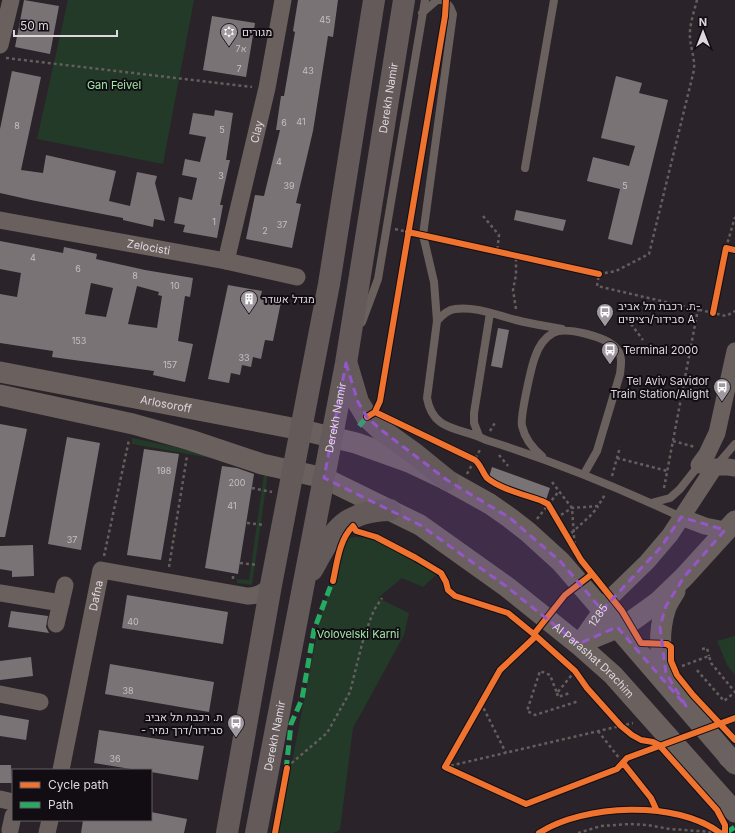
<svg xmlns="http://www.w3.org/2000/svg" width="735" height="833" viewBox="0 0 735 833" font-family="Inter,Heebo,sans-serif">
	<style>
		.green { fill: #223a27 }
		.building { fill: #7a7375; fill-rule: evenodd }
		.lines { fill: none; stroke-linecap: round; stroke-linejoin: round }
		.path { stroke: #645e5d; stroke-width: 2.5; stroke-dasharray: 3 3; stroke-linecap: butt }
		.service { stroke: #6a615e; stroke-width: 8 }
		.minor { stroke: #6a615e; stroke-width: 17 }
		.tertiary { stroke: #6a615e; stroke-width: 21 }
		.secondary { stroke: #635a59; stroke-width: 22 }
		.primary { stroke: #6b6160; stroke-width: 22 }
		.quiet { stroke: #26ab63; stroke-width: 5; stroke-dasharray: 10 5; stroke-linecap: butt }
		.cycleway-casing { stroke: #120d12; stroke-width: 8 }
		.cycleway { stroke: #ef722f; stroke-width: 6 }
		.marked { fill: #9457c7; fill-opacity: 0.2; stroke: #9457c7; stroke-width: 3; stroke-dasharray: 8 5; stroke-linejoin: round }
		.labels { text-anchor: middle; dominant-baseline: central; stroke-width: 4; stroke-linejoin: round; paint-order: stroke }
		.number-label { font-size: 9px; fill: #c6bec4 }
		.poi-label { font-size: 11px; fill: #dfd7de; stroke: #120d12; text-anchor: start }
		.park-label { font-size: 11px; fill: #9de9a7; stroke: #120d12 }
		.street-label { font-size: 11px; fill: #dfd7de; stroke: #120d12 }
	</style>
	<rect width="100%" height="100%" fill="#2a242a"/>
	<!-- green -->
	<path class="green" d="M68,0h126l-31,164 -126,-25z
		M132,438l131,28 5,7 -16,112 -15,-2v-4l12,1 15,-106 -2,-7 -130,-23z
		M355,537l15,1 67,36 -14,13 -21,-9 -24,20 31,15 -5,22 -51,93 -13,102 -7,3h-55l43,-219 11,-32 2,-22 5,-16 10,-6z
		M735,636v39l-8,-10 -10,-24z"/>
	<!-- building -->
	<path class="building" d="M24,0l35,6 -9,48 -35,-7z
		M298,0h40l-5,37 -5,-1 -15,95 -17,72 5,1 -9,44 -46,-9 9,-44 9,1 16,-66h-4l5,-34h3l11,-64 -2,-1z
		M212,16l43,7 -9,54 -43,-7z
		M12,71l29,6 -20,93 22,3 3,-18 70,16 -7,30 21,5 7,-34 20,4 -2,7 10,38 -11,-2 -1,8 -30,-7v-2l-92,-18 -31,-7v-64z
		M616,76l26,7 -3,10 29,7 -36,145 -24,-6 12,-50 -33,-8 6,-24 36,9 6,-20 -34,-8z
		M215,110l18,3 -7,47h4l-10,45h3l-6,33 -34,-6 2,-7 -11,-2 5,-26 13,3 5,-22 -15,-3 3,-16 15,3 6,-25 -17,-3 4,-21 21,3z
		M516,210l50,10 -3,11 -49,-11z
		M0,241l63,12 1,-6 33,7 -1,5 49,11 48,8 -3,19 -5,-1 -7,45 15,3 -8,38 -32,-7 1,-4 -102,-14 1,-6 -53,-8v-49l17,3 4,-24 -21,-4zM91,283l22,5 -7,29 -21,-3zM137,286l22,6 -1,3 4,1 -5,32 -29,-4z
		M228,285l34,6 -2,7 21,4 -8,39 -8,-1 -4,19 -8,-2 -2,10 -9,-2 -2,10 -9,-2 -2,10 -21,-4z
		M498,328l11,2 -7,38 -11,-2z
		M0,424l27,5 -22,108h-5z
		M67,437l33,6 -19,107 -33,-6z
		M144,449l35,5 -18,106 -34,-5z
		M222,466l15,2 17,6 -16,100 -33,-6z
		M492,467l58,21 -4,12 -45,-16 -12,-7z
		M33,545l1,31 -22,1v-6l-12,-2v-23z
		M127,595l101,17 -5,32 -101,-16z
		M11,611l37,5 -2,11 3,6 -41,-6z
		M31,657l2,19 -33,4v-19z
		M110,664l104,18 -5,30 -104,-18z
		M0,715l29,5 -3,20 -26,-4z
		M99,730l105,16 -6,34 -47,-8v-2h-14l-43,-7z
		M0,765h11l1,18h-12z
		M151,812l36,7 -3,14h-103l2,-13h68z"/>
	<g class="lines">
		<!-- path -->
		<path class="path" d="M697,0c-3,12 -8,26 -7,38 1,12 5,20 4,32l-45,184 -33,17 -17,3 -2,12 129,30 9,-5
			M6,58l246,29
			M483,216l16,19 -2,17
			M395,229l13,3
			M726,248l9,-31
			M516,309l-3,-19 3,-15v-19
			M631,324l12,16
			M490,431l6,-10
			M673,441l22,6
			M499,455l9,11
			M617,458l50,13
			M467,474l14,-26
			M612,476l8,-29
			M552,482l20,26 3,42
			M252,488l20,4
			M664,488l34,-179
			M556,518l16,-10 26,-2 8,-13
			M537,519l22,-28
			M247,523l18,2
			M567,537l23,-21 8,-9
			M104,556l25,-116
			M240,563l18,2
			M169,567l18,-111
			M233,579v-6
			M702,649l5,-1 2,8
			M682,666l27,-10 2,7 24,29 -11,9 -28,-32
			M575,671l-18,22 -7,-18 -10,-4 -13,40 8,4 44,-14
			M557,693l1,4 12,-4
			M481,703l25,50
			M598,731l25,32
			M287,767l40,-34 23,-41 12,-48 7,-21 5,-13 8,-12
			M445,767l188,-44
			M578,833l23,-7 29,-2 17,1 23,4 56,4"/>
		<!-- service -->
		<path class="service" d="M422,13l15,-13h7l6,7 3,7 -30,221 11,47 3,39 -10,77c6,35 35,29 59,42 67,21 131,47 195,77
			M525,168l29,-168
			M437,321c5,-6 10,-11 18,-12 20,-3 41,6 61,11 15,4 30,6 46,9
			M362,322l16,-43 47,-279
			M479,436l-5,-13v-10l16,-100
			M542,456c-10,-8 -17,-17 -20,-30 -2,-9 9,-58 13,-69 3,-9 9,-19 18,-24 13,-7 53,4 63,15 7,7 5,17 4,26l-23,77 -13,23
			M716,466l19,-22
			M651,503l19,-5 10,-9 19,-24h1"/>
		<!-- minor -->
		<g class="minor">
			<path d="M0,45l11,-45"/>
			<path id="s1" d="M0,220l226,41 71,16"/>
			<path id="s2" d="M226,261l41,-173 16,-88"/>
			<path d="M699,465l8,-11 10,-21 18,-82"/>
			<path d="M681,517l24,9 20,4"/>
			<path d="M0,593l61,10"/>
			<path d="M56,624l9,-39"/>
			<path id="s3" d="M578,644l33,-47 36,-35 23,-27 42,-64 3,-4h13l7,1"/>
			<path d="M0,694l40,8"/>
			<path id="s4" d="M61,770l40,-200 146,26c10,1 17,-4 24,-11"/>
			<path d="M0,799l13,3"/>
			<path d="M10,830l3,-14"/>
			<path d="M47,833l3,-13"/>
		</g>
		<!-- tertiary -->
		<g class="tertiary">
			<path id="s5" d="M0,372l302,58 54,13 53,19 38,18 43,24 20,14 18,14 33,30 174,202"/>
			<path id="s6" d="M0,395l133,29 57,16 72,24 62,14 96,47 87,62 71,57 35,31 122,137"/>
			<path d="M578,644l51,-21 29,-21 26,-25 51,-56"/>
			<path d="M671,682c-13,-21 -13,-51 -5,-75 2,-5 6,-11 9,-16"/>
		</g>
		<!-- secondary -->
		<g class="secondary">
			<path d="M347,365l11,37 9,15 13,12 35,25 32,26"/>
			<path d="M312,570c21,-38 30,-59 78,-60"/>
			<path d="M227,833l44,-248 58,-301 45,-284"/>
			<path id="s7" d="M256,833l90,-470 58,-363"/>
		</g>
		<!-- primary -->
		<path class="primary" d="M729,757l6,4"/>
		<!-- quiet -->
		<path class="quiet" d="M359,426l8,-9
			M286,770l5,-46 11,-25 12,-69 20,-53
			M726,833l9,-6"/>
		<defs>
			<path id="cycleway" d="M408,232l191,42
				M713,313l13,-65 9,2
				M375,412l100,48c6,5 7,12 12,18 13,11 39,17 55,23l6,3 33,56 41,51 19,32 26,1 4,3v14l6,14 16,20 42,45
				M367,417l8,-5 5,-11 65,-385 1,-16
				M333,581c4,-18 6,-41 20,-55l3,5 20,6 40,21 25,15 5,9 2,8 7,6 53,17 28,23 39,35 12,17 34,38 11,9 9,5 12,2 6,3 58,65 8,15v8
				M534,634l31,-39 27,-21
				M536,636l-36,34 -55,97 81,37 91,-35 10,-11 108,-40
				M623,763l28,35 6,13
				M275,833l12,-65
				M539,833c45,-29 138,-33 181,0"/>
		</defs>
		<!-- cycleway casing -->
		<use href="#cycleway" class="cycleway-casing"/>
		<!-- cycleway -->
		<use href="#cycleway" class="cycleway"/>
	</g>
	<!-- marked area -->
	<path class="marked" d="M346,363l12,39 9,15 13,12 67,51 63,38 51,44 41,48 59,-63 20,-30 44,13 -41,47 -18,29 -6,21 6,46 20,33 -69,-79 -39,17 -71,-57 -87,-62 -96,-47z"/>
	<!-- icons -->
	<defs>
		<symbol id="synagogue-pin" viewBox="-11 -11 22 30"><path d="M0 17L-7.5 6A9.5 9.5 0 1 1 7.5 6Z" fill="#a0989f" stroke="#120d12"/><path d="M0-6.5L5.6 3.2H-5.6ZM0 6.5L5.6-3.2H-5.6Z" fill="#fff"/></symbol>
		<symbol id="building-pin" viewBox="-11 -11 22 30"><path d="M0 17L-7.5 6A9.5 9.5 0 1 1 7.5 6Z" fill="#a0989f" stroke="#120d12"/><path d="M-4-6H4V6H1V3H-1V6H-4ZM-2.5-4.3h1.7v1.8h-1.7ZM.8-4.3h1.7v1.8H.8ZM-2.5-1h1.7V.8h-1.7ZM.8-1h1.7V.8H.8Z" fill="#fff"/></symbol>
		<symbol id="bus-pin" viewBox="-11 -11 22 30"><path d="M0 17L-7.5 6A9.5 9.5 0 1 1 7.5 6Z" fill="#a0989f" stroke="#120d12"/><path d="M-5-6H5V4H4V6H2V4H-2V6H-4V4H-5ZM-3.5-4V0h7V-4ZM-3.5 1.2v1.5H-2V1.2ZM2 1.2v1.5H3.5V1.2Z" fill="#fff"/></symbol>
	</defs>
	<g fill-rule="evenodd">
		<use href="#synagogue-pin" x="219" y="22" width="20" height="27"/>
		<use href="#building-pin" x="239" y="289" width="20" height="27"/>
		<use href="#bus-pin" x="595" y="302" width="20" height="27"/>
		<use href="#bus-pin" x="600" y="340" width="20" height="27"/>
		<use href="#bus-pin" x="712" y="377" width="20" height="27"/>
		<use href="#bus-pin" x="226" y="713" width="20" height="27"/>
	</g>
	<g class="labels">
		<!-- number labels -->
		<g class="number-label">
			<text x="325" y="19">45</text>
			<text x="241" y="48">7א</text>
			<text x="239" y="68">7</text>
			<text x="308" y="70">43</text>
			<text x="301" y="121">41</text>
			<text x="284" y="122">6</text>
			<text x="17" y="125">8</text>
			<text x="222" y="129">5</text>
			<text x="279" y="161">4</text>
			<text x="221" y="175">3</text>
			<text x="289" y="185">39</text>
			<text x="625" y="185">5</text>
			<text x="214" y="221">1</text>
			<text x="282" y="224">37</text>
			<text x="265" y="230">2</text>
			<text x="33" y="257">4</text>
			<text x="78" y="268">6</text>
			<text x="135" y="275">8</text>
			<text x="175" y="285">10</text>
			<text x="79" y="340">153</text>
			<text x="244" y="357">33</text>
			<text x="170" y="364">157</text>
			<text x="164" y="470">198</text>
			<text x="237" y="482">200</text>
			<text x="232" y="505">41</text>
			<text x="72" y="539">37</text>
			<text x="133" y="621">40</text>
			<text x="128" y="690">38</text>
			<text x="115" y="758">36</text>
		</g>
		<!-- poi labels -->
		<g class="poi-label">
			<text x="242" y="32">מגורים</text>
			<text x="262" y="299">מגדל אשדר</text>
			<text x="618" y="306">ת. רכבת תל אביב-<tspan x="618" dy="13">סבידור/רציפים A</tspan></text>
			<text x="623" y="350">Terminal 2000</text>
			<text x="709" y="381" text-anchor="end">Tel Aviv Savidor<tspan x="709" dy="13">Train Station/Alight</tspan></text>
			<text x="223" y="717" text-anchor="end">ת. רכבת תל אביב<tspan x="223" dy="13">- סבידור/דרך נמיר</tspan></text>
		</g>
		<!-- park labels -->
		<g class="park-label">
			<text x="114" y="85">Gan Feivel</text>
			<text x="358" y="634">Volovelski Karni</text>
		</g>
		<!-- street labels -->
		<g class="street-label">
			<text stroke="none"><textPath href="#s7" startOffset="747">Derekh Namir</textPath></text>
			<text stroke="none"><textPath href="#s2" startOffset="133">Clay</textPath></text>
			<text stroke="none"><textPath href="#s1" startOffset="151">Zelocisti</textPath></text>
			<text stroke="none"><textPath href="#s5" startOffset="169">Arlosoroff</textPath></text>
			<text stroke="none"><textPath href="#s7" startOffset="423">Derekh Namir</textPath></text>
			<text stroke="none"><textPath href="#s4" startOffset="178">Dafna</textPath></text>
			<text stroke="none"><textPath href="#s3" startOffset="35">1285</textPath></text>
			<text stroke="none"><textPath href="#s6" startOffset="662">Al Parashat Drachim</textPath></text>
			<text stroke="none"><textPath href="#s7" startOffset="99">Derekh Namir</textPath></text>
		</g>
	</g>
	<!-- legend -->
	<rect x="12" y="769" width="140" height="52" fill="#120d12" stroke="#645e64"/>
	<rect x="20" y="782" width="20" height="6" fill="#ef722f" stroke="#645e64"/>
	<text x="48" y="789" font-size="12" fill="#dfd7de">Cycle path</text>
	<rect x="20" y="802" width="20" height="6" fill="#26ab63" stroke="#645e64"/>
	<text x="48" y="809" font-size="12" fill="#dfd7de">Path</text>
	<!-- north arrow -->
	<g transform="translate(703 32)" stroke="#120d12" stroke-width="3" paint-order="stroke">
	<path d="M0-3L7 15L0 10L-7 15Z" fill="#dfd7de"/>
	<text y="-6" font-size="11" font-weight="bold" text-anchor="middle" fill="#dfd7de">N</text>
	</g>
	<!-- scale -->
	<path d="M14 30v6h103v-6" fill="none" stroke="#dfd7de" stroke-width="2"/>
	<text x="20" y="30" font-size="12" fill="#dfd7de" stroke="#120d12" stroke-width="3" paint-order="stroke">50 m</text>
</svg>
